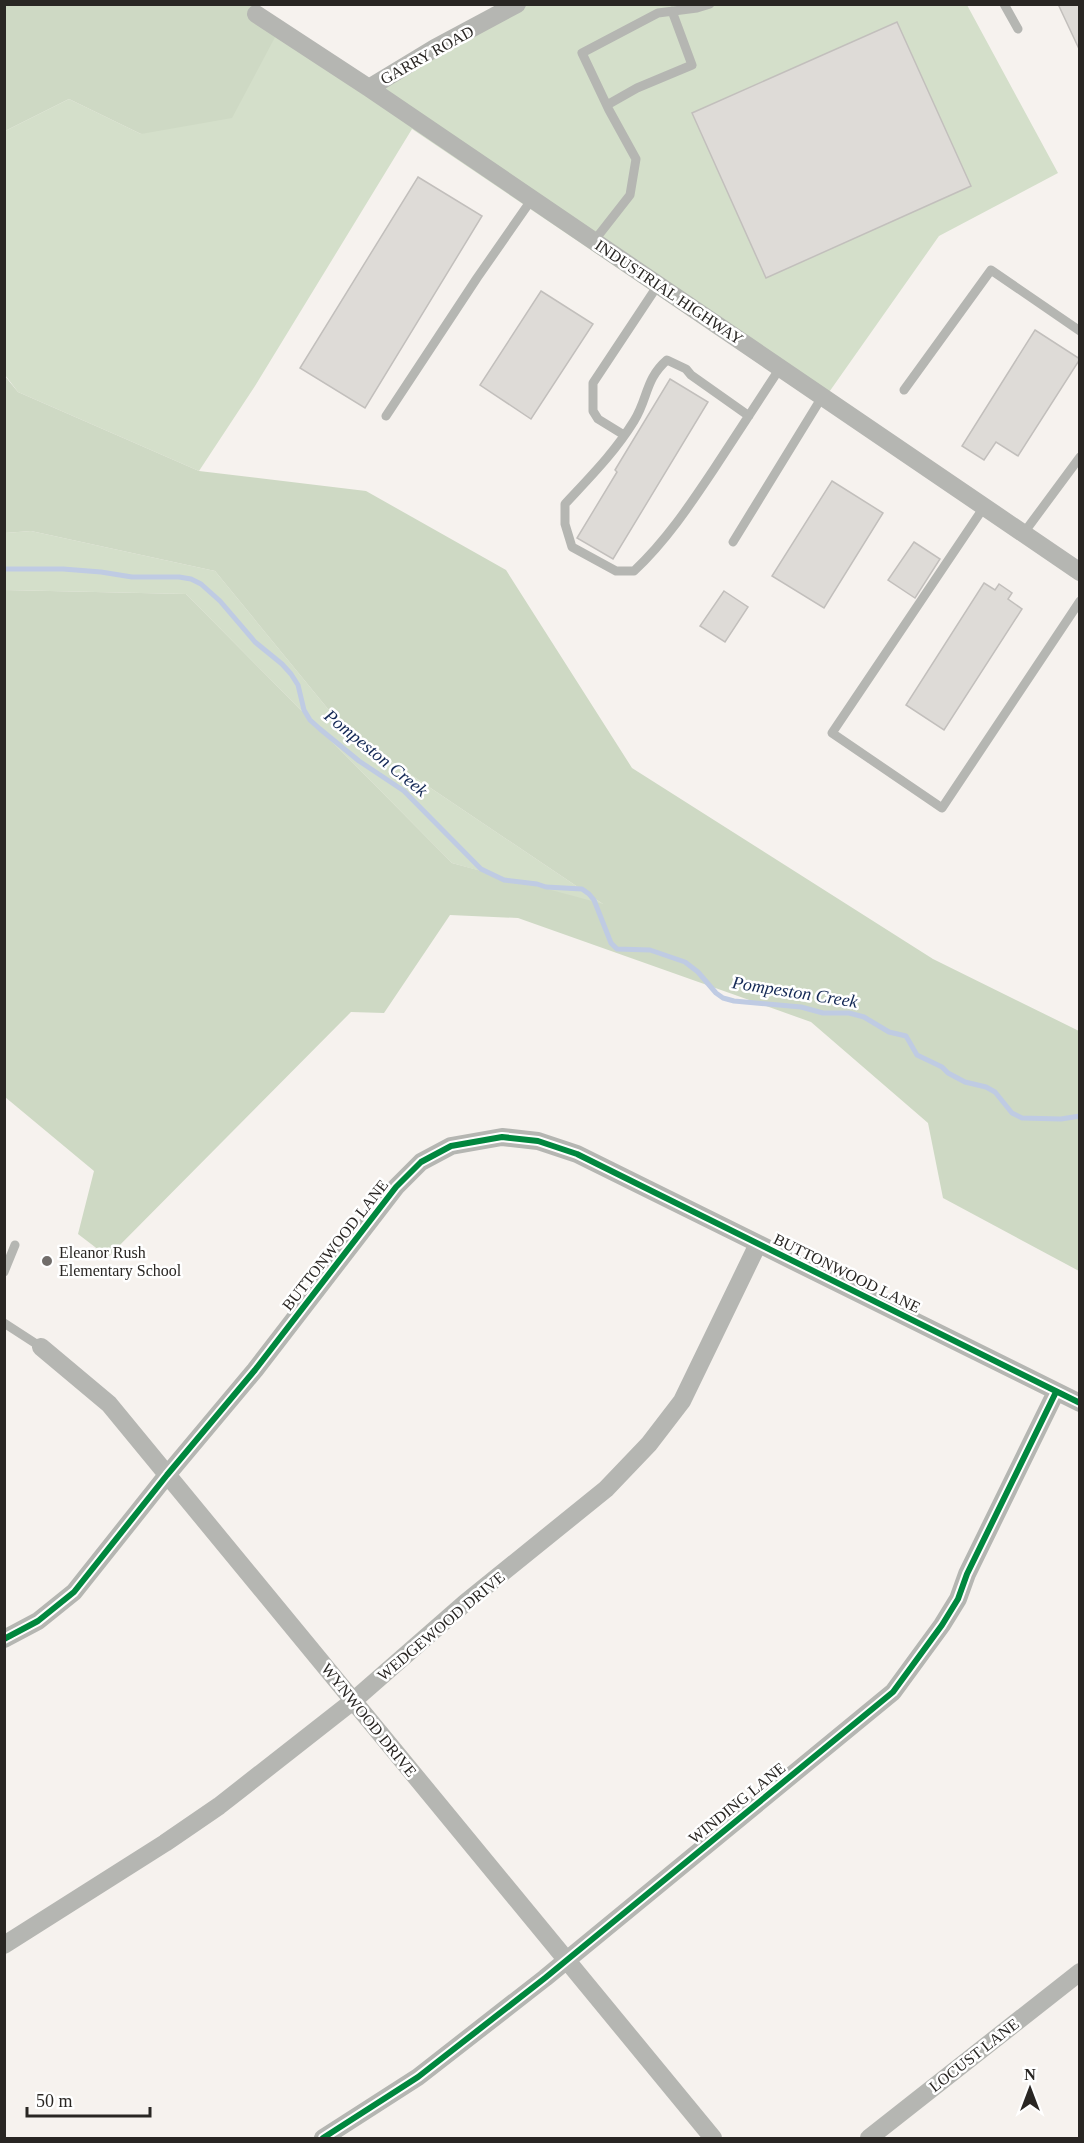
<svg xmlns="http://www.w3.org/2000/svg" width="1084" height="2143" viewBox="0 0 1084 2143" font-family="'Times New Roman',serif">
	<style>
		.green { fill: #d4dfca }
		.forest { fill: #ced9c4 }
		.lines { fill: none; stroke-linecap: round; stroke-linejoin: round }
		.stream { stroke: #bfcbe3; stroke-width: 5 }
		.building { fill: #dedbd7; stroke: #c2bfbc; stroke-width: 1.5 }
		.service { stroke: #b5b6b2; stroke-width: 9 }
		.minor { stroke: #b5b6b2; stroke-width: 18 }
		.cycleway-casing { stroke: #fff; stroke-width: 10 }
		.cycleway { stroke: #00873e; stroke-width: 6 }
		.poi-dot { fill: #716d6a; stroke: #fff; stroke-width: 2 }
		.labels { text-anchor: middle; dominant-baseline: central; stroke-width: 5; stroke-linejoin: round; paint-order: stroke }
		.street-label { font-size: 16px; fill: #292623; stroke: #fff }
		.poi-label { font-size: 16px; fill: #292623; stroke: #fff; text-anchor: start }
		.water-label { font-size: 18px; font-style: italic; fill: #132855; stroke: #fff }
	</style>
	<rect width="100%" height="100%" fill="#f6f2ee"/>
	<!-- green -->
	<path class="green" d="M514,5h453l91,168 -119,63 -119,169 -408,-276 -157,257 -56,85 -181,-79 -13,-17v-244l64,-32 72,35 140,-108 87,60z
		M31,531l184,40 131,160 260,175 -154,-43 -266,-269 -181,-4v-57z"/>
	<!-- forest -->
	<path class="forest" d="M5,5h248l28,21 -49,92 -91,16 -72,-35 -64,32z
		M4,375l14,17 181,79 167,20 140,79 126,198 301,191 146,72v240l-136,-73 -15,-75 -117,-101 -293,-104 -68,-3 -66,98 -33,-1 -243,245 -30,-23 16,-63 -89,-74v-507l181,4 266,269 151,41 -257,-173 -131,-160 -184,-40 -26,2z"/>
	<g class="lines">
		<!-- stream -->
		<path class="stream" d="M4,569h59l38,3 31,5h47l12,2 10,5 19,17 35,41 27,22 9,10 7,11 6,25 6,10 10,9 39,32 45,30 77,78 23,11 33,4 9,3 36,2 7,5 5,6 17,43 6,6 33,1 35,12 13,10 18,21 7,5 11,3 67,6 22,6h26l15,4 25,15 17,4 11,19 25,12 6,6 17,9 21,5 9,5 17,21 10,5 39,1 19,-3"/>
	</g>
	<!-- building -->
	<path class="building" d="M1058,4h22v47z
		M897,22l74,164 -205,92 -74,-165z
		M418,177l64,39 -117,192 -65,-40z
		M541,291l52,33 -62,95 -51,-34z
		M1035,330l45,29 -62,97 -22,-14 -12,18 -22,-14z
		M670,379l38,23 -95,157 -36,-21 40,-66 -2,-2z
		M832,481l51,32 -59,95 -52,-32z
		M914,542l26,17 -25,39 -27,-18z
		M984,583l11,7 4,-6 13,9 -4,6 14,10 -78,121 -38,-25z
		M724,591l24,16 -23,35 -25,-16z"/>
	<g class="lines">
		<!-- service -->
		<path class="service" d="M1004,4l14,25
			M607,105l30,-17 55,-23 -20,-54
			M594,241l36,-46 6,-36 -27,-49 -27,-57 76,-40 39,-5 13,-4
			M904,390l87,-120 89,61
			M386,416l91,-138 55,-79
			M749,416l-58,-41 -5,-6 -19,-9c-22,19 -19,39 -33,61 -19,31 -44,56 -69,83v20l7,23 44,24h18c32,-30 56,-66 80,-102 22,-34 44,-67 66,-101
			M624,435l-26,-16 -5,-8v-28l65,-98
			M984,507l-152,226 110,75 138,-207
			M1023,534l57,-77
			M733,542l89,-145
			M4,1272l11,-27
			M4,1323l37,24"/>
		<!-- minor -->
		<path class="minor" d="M256,14l113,74 711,484
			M369,88l66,-40 82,-44
			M41,1347l68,57 604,734
			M4,1639l34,-18 36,-29 93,-117 88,-105 141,-183 25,-25 30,-16 51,-9 36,4 39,13 503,249
			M4,1945l161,-102 54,-37 134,-105 112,-98 141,-114 43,-45 33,-43 76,-157
			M323,2138l95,-61 127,-99 348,-286 49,-67 16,-26 9,-25 89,-182
			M869,2138l211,-166"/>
		<defs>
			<path id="cycleway" d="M4,1639l34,-18 36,-29 93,-117 88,-105 141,-183 25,-25 30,-16 51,-9 36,4 39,13 503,249
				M323,2138l95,-61 127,-99 348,-286 49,-67 16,-26 9,-25 89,-182"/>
		</defs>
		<!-- cycleway casing -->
		<use href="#cycleway" class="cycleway-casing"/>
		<!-- cycleway -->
		<use href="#cycleway" class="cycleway"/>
	</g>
	<!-- markers -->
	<circle class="poi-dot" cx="47" cy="1261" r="6"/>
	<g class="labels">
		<!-- street labels -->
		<g class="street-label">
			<text transform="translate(427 55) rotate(-29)">GARRY ROAD</text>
			<text transform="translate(669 292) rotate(34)">INDUSTRIAL HIGHWAY</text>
			<text transform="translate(335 1245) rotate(-52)">BUTTONWOOD LANE</text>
			<text transform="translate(847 1273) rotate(26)">BUTTONWOOD LANE</text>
			<text transform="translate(441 1626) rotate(-40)">WEDGEWOOD DRIVE</text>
			<text transform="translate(369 1720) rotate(51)">WYNWOOD DRIVE</text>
			<text transform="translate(737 1803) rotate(-39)">WINDING LANE</text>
			<text transform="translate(974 2055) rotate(-38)">LOCUST LANE</text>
		</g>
		<!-- poi labels -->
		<g class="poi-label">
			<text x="59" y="1252">Eleanor Rush<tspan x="59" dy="18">Elementary School</tspan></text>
		</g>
		<!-- water labels -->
		<g class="water-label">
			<text transform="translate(376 753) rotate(39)">Pompeston Creek</text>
			<text transform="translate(795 992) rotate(9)">Pompeston Creek</text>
		</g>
	</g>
	<!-- border -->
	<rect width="1084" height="2143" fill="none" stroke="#292623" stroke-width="12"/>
	<!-- north arrow -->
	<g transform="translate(1030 2089)" stroke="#ffffff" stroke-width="4.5" paint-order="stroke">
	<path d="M0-4.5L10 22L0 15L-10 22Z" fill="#292623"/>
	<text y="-9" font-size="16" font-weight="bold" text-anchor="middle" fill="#292623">N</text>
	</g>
	<!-- scale -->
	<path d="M27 2107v9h123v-9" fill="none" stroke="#292623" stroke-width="3"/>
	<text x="36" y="2107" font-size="18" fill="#292623" stroke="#ffffff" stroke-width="4.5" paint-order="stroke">50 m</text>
</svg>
